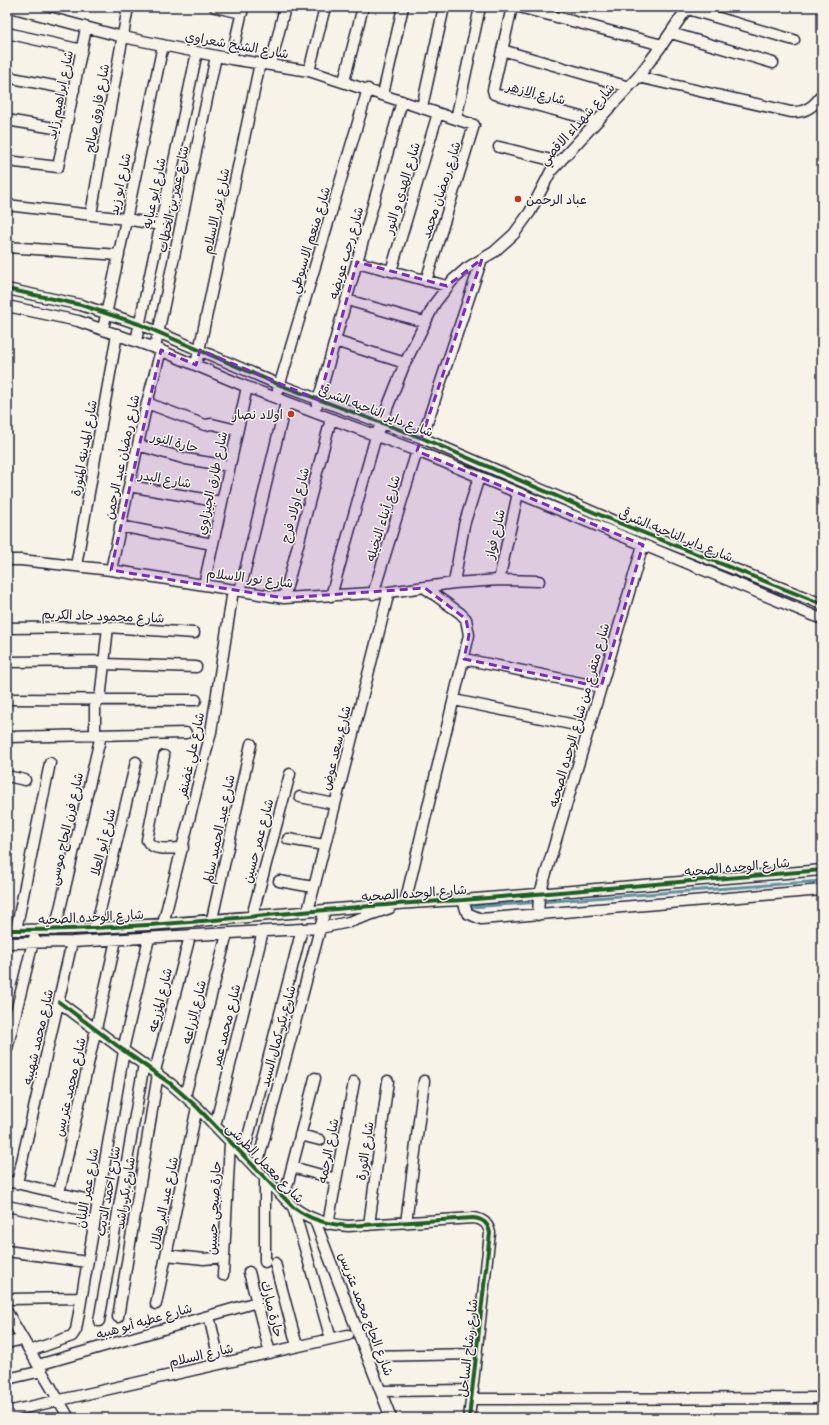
<svg xmlns="http://www.w3.org/2000/svg" width="829" height="1425" viewBox="0 0 829 1425" font-family="Itim,'Playpen Sans Arabic',sans-serif">
	<style>
		.lines { fill: none; stroke-linecap: round; stroke-linejoin: round }
		.stream { stroke: #5f90a0; stroke-width: 3 }
		.minor-casing { stroke: #22223b; stroke-width: 13 }
		.minor { stroke: #f7f3e8; stroke-width: 10 }
		.cycleway-casing { stroke: #f7f3e8; stroke-width: 6 }
		.cycleway { stroke: #1b5e20; stroke-width: 4 }
		.marked { fill: #7b2cbf; fill-opacity: 0.2; stroke: #7b2cbf; stroke-width: 3; stroke-dasharray: 8 5; stroke-linejoin: round }
		.poi-dot { fill: #c8321e; stroke: #f7f3e8; stroke-width: 1.5 }
		.labels { text-anchor: middle; dominant-baseline: central; stroke-width: 3; stroke-linejoin: round; paint-order: stroke }
		.street-label { font-size: 13px; fill: #22223b; stroke: #f7f3e8 }
		.poi-label { font-size: 13px; fill: #22223b; stroke: #f7f3e8; text-anchor: start }
	</style>
	<rect width="100%" height="100%" fill="#f7f3e8"/>
	<filter id="ink" filterUnits="userSpaceOnUse"><feTurbulence type="fractalNoise" baseFrequency=".025" numOctaves="2"/><feDisplacementMap in="SourceGraphic" scale="8" xChannelSelector="R" yChannelSelector="G"/><feConvolveMatrix kernelMatrix="1 2 1 2 8 2 1 2 1" color-interpolation-filters="sRGB"/></filter>
	<g filter="url(#ink)">
		<g class="lines">
			<!-- stream -->
			<path class="stream" d="M677,551l77,33 68,25
				M471,907l351,-26"/>
			<defs>
				<path id="minor" d="M10,7l113,30 108,22 78,12 165,54 -48,156
					M215,7l27,6
					M512,7l-19,83 1,4 102,27
					M519,7l143,38
					M681,7l113,33
					M7,33l75,17
					M671,33l102,30
					M502,50l127,37
					M231,59l12,-52
					M271,64l14,-57
					M309,71l16,-64
					M7,77l67,13
					M638,77l153,35c14,1 24,-6 31,-18
					M344,81l19,-74
					M383,94l20,-87
					M422,107l22,-100
					M456,119l24,-112
					M7,120l59,10
					M499,147l60,15
					M7,161l51,6 28,-139
					M7,205l119,14 34,6
					M91,214l37,-207
					M7,247l112,8
					M357,262l90,24
					M391,271l47,-158
					M7,289l74,16 58,19 141,61 142,53 192,83 208,83
					M347,300l77,22
					M7,306l71,15 77,27 92,39 170,64 405,168
					M103,329l60,-284
					M136,341l61,-289
					M335,341l70,22
					M155,348l61,-292
					M196,365l64,-302
					M278,390l90,-301
					M147,403l58,22 7,-1 25,6
					M317,405l85,-304
					M422,438l60,-179
					M138,445l48,14 43,7
					M129,486l92,16
					M120,526l92,18
					M7,560h14l90,10 173,28 105,-6 65,-9 45,-3 40,1
					M76,566l41,-232
					M111,570l36,-167 14,-53
					M499,580l19,-87
					M454,583l10,-58 15,-48
					M204,585l43,-198
					M240,591l46,-189
					M373,594l44,-143
					M331,596l45,-160 29,-73 30,-60 18,-23 14,-12 27,-16 20,-18 16,-22 21,-41 87,-94 24,-32 26,-38
					M284,598l47,-179
					M7,628l101,-1 86,6
					M464,659l137,28
					M7,662l97,-1
					M104,664l92,3
					M7,699l189,1
					M100,700l8,-73
					M454,700l136,28
					M95,735v-35
					M7,737l179,-4
					M164,756l-17,84c5,12 25,8 36,8
					M7,776l18,4
					M300,797l35,7
					M288,839l36,6
					M279,881l34,6
					M463,900l4,13 14,6 341,-29
					M405,903l64,-268 -3,-16 -6,-6 -35,-25
					M308,911l81,-319
					M538,915l1,-18 104,-352
					M252,916l38,-142
					M212,919l39,-175
					M163,924l48,-192 22,-142
					M96,927l40,-165
					M7,930c152,1 304,-23 456,-30l359,-30
					M16,930l34,-167
					M55,930l46,-195
					M7,943l65,-1 248,-14 29,-6 41,-14
					M59,1002l64,48 48,34 26,23 96,100c17,13 34,17 55,19l125,-8c10,1 15,5 17,15l-21,185
					M7,1049l27,-111
					M123,1050l26,-112
					M155,1071l35,-135
					M185,1096l42,-162
					M215,1126l48,-195
					M300,1135l20,5
					M243,1156l59,-227
					M292,1167l44,12
					M256,1169l69,-259
					M7,1181l91,21
					M17,1183l55,-241
					M59,1193l57,-253
					M284,1198l31,-120
					M7,1206l87,18
					M293,1207l38,132
					M315,1221l76,197
					M406,1223l18,-142
					M328,1224l26,-142
					M369,1225l19,-144
					M7,1251l80,11
					M166,1255l38,4 20,-2
					M265,1262v-83
					M275,1263l22,83
					M249,1272l21,81
					M223,1275l7,-133
					M7,1299l74,-1
					M156,1304l41,-197
					M7,1312l62,106
					M209,1316l11,48
					M118,1317l40,-243
					M99,1321l45,-257
					M7,1343l16,-4
					M30,1351l42,-15 4,-6 48,-279
					M368,1356l109,-2
					M38,1365l219,-63
					M7,1379l35,-8
					M382,1391l91,-1
					M472,1399l350,-1
					M7,1412l341,-77"/>
			</defs>
			<!-- minor casing -->
			<use href="#minor" class="minor-casing"/>
			<!-- minor -->
			<use href="#minor" class="minor"/>
			<defs>
				<path id="cycleway" d="M7,289l74,16 58,19 141,61 142,53 192,83 208,83
					M7,930c152,1 304,-23 456,-30l359,-30
					M59,1002l64,48 48,34 26,23 96,100c17,13 34,17 55,19l125,-8c10,1 15,5 17,15l-21,185"/>
			</defs>
			<!-- cycleway casing -->
			<use href="#cycleway" class="cycleway-casing"/>
			<!-- cycleway -->
			<use href="#cycleway" class="cycleway"/>
		</g>
	</g>
	<!-- marked area -->
	<path class="marked" d="M482,259l-65,192 226,94 -42,142 -137,-28 5,-24 -3,-16 -41,-31 -141,10 -173,-28 50,-220 35,15 4,-15 119,50 38,-138 90,24z"/>
	<!-- markers -->
	<g class="poi-dot">
		<circle cx="518" cy="199" r="4"/>
		<circle cx="291" cy="414" r="4"/>
	</g>
	<g class="labels">
		<!-- street labels -->
		<g class="street-label">
			<text transform="translate(237 45) rotate(10)">شارع الشيخ شعراوي</text>
			<text transform="translate(536 93) rotate(14)">شارع الازهر</text>
			<text transform="translate(60 95) rotate(-79)">شارع ابراهيم زايد</text>
			<text transform="translate(97 108) rotate(-80)">شارع فاروق صالح</text>
			<text transform="translate(577 124) rotate(-48)">شارع شهداء الاقصي</text>
			<text transform="translate(120 184) rotate(-78)">شارع ابو زيد</text>
			<text transform="translate(402 188) rotate(-73)">شارع الهدي و النور</text>
			<text transform="translate(441 190) rotate(-72)">شارع رمضان محمد</text>
			<text transform="translate(154 193) rotate(-78)">شارع ابو عبايه</text>
			<text transform="translate(173 199) rotate(-78)">شارع عمر بن الخطاب</text>
			<text transform="translate(216 211) rotate(-78)">شارع نور الاسلام</text>
			<text transform="translate(310 240) rotate(-73)">شارع منعم الاسيوطي</text>
			<text transform="translate(346 253) rotate(-74)">شارع رجب عويضه</text>
			<text transform="translate(376 411) rotate(21)">شارع داير الناحيه الشرقى</text>
			<text transform="translate(175 442) rotate(15)">حارة النور</text>
			<text transform="translate(84 448) rotate(-80)">شارع المدينه المنورة</text>
			<text transform="translate(122 457) rotate(-78)">شارع رمضان عبد الرحمن</text>
			<text transform="translate(165 479) rotate(10)">شارع البدر</text>
			<text transform="translate(212 483) rotate(-78)">شارع طارق الجيزاوي</text>
			<text transform="translate(295 505) rotate(-75)">شارع اولاد فرج</text>
			<text transform="translate(383 518) rotate(-73)">شارع أبناء النخيله</text>
			<text transform="translate(495 534) rotate(-77)">شارع فواز</text>
			<text transform="translate(676 535) rotate(22)">شارع داير الناحيه الشرقى</text>
			<text transform="translate(250 578) rotate(7)">شارع نور الاسلام</text>
			<text transform="translate(103 616) rotate(2)">شارع محمود جاد الكريم</text>
			<text transform="translate(579 715) rotate(-74)">شارع متفرع من شارع الوحده الصحيه</text>
			<text transform="translate(336 748) rotate(-76)">شارع سعد عوض</text>
			<text transform="translate(191 755) rotate(-78)">شارع علي غضنفر</text>
			<text transform="translate(66 829) rotate(-77)">شارع فرن الحاج موسى</text>
			<text transform="translate(219 829) rotate(-78)">شارع عبد الحميد سالم</text>
			<text transform="translate(258 841) rotate(-75)">شارع عمر حسين</text>
			<text transform="translate(103 842) rotate(-76)">شارع أبو العلا</text>
			<text transform="translate(737 867) rotate(-5)">شارع الوحده الصحيه</text>
			<text transform="translate(414 893) rotate(-4)">شارع الوحده الصحيه</text>
			<text transform="translate(91 917) rotate(-3)">شارع الوحده الصحيه</text>
			<text transform="translate(160 1000) rotate(-76)">شارع المزرعه</text>
			<text transform="translate(194 1012) rotate(-76)">شارع الزراعه</text>
			<text transform="translate(226 1026) rotate(-76)">شارع محمد عمر</text>
			<text transform="translate(278 1036) rotate(-75)">شارع بكر كمال السيد</text>
			<text transform="translate(38 1037) rotate(-77)">شارع محمد شهيبه</text>
			<text transform="translate(70 1087) rotate(-77)">شارع محمد عتريس</text>
			<text transform="translate(328 1151) rotate(-79)">شارع الرحمه</text>
			<text transform="translate(365 1151) rotate(-82)">شارع الثورة</text>
			<text transform="translate(265 1163) rotate(46)">شارع معمل الطرشى</text>
			<text transform="translate(87 1188) rotate(-80)">شارع عمر اللبان</text>
			<text transform="translate(108 1191) rotate(-80)">شارع احمد الديب</text>
			<text transform="translate(125 1193) rotate(-81)">شارع بكر راشد</text>
			<text transform="translate(164 1203) rotate(-78)">شارع عبد البر هلال</text>
			<text transform="translate(214 1208) rotate(-87)">حارة صبحى حسين</text>
			<text transform="translate(272 1309) rotate(76)">حارة مبارك</text>
			<text transform="translate(366 1314) rotate(69)">شارع الحاج محمد عتريس</text>
			<text transform="translate(144 1321) rotate(-16)">شارع عطيه أبو هيبه</text>
			<text transform="translate(468 1348) rotate(-84)">شارع رشاح الساحل</text>
			<text transform="translate(201 1355) rotate(-13)">شارع السلام</text>
		</g>
		<!-- poi labels -->
		<g class="poi-label">
			<text x="526" y="199">عباد الرحمن</text>
			<text x="283" y="414" text-anchor="end">اولاد نصار</text>
		</g>
	</g>
	<!-- margin -->
	<rect width="829" height="1425" fill="none" stroke="#f7f3e8" stroke-width="24"/>
	<rect x="12" y="12" width="805" height="1401" fill="none" stroke="#22223b" stroke-width="1.5" filter="url(#ink)"/>
</svg>
